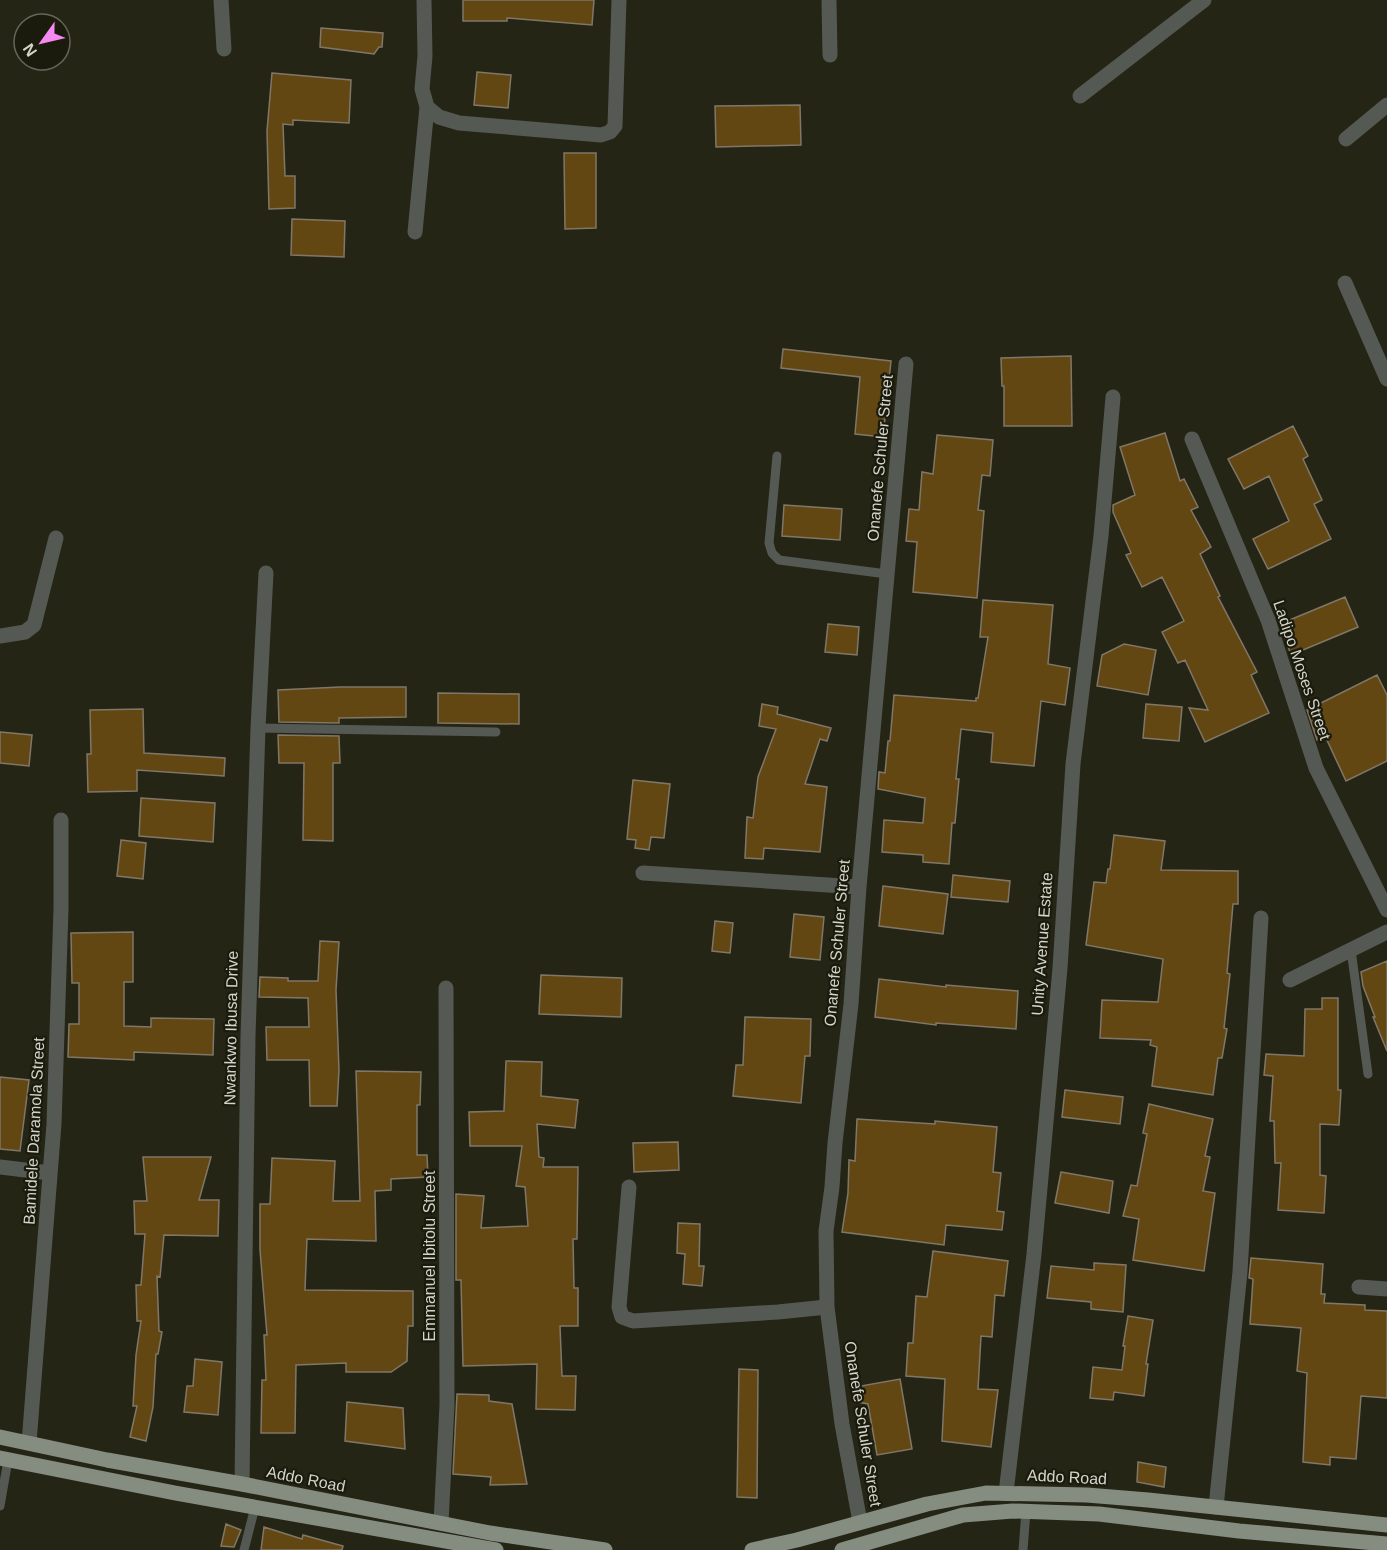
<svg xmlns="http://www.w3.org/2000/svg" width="1387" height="1550" viewBox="0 0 1387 1550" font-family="Arial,sans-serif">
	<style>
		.building { fill: #624712; stroke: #807768; stroke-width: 1.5 }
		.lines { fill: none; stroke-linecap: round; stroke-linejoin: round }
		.lane { stroke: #545953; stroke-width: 9 }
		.street { stroke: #545953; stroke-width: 15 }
		.primary { stroke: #858d81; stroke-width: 15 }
		.labels { text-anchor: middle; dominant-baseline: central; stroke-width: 4.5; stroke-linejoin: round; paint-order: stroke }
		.street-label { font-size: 16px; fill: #d3d4ca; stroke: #1b1b0d }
	</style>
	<rect width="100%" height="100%" fill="#252516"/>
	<!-- building -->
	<path class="building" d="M463,0h131l-2,25 -85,-7v3h-44z
		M321,28l62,5 -1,14h-3l-5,7 -54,-7z
		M477,72l34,3 -3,33 -34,-3z
		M272,73l79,7 -2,43 -56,-3v5l-10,-1 2,52h10v32l-26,1 -2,-78z
		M800,105l1,40 -85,2 -1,-41z
		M564,153h32v75l-31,1z
		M292,219l53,2 -1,36 -53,-2z
		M783,349l108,12 -8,76 -28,-3 5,-57 -79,-9z
		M1071,356l1,70h-68v-40h-2l-1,-28z
		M1293,426l15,30 -5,3 19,41 -8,4 17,35 -63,30 -15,-30 36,-18 -20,-45 -25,13 -16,-30z
		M1165,433l15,48 4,-2 14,28 -7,3 20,37 -11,7 20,42 -2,1 39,75 -6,3 18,38 -64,29 -16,-34 19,2 -23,-50 -7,3 -16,-31 22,-11 -22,-44 -20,10 -16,-32 5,-2 -18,-41v-7l22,-10 -15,-48z
		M937,435l56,5 -3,36 -8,-1 -4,35 6,1 -7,87 -64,-6 4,-50 -11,-1 3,-32 10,1 3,-38 11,2z
		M784,505l58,4 -2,31 -58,-4z
		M1345,597l13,30 -67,28 -11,-31z
		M983,600l70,5 -5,59 22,4 -5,37 -24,-4 -7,65 -43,-4 2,-29 -32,-4 -5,50h3l-4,44h-3l-3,41 -26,-2v-7l-41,-3 2,-32 39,3 2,-25 -47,-9 1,-17 6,1 3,-32h2l4,-46 82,6v-3h2l10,-61h-8z
		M828,624l31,3 -2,28 -32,-3z
		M1124,644l32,6 -8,45 -51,-9 5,-31z
		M1377,675l10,20v66l-41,20 -21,-45 -8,4 -10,-30z
		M340,687h66v30l-67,1v5l-60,-1 -1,-32z
		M438,693l81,1v30l-81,-1z
		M762,704l16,3 -1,7 54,14 -4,13 -7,-2 -15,45 22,3 -7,65 -56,-4 -1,11 -18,-1 2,-41 6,1 5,-41 18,-48 -17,-3z
		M1146,704l36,3 -3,34 -36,-3z
		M143,709l1,44 81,5 -1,18 -87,-6v21l-49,1 -1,-38h4l-1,-44z
		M0,732l32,3 -3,31 -29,-3z
		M278,735l61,1 1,27h-7v78l-30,-1 1,-77h-25z
		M633,780l37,4 -6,54 -13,-1 -2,13 -14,-2 1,-8 -9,-1z
		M141,798l74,5 -2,39 -74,-6z
		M1114,835l51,6 -4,29 77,1v33h-5l-6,69 3,1 -6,54 3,1 -5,29h-4l-5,37 -61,-9 5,-39 -7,-2 1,-5 -51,-2 2,-38 56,2 5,-43 -77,-14 8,-63 12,1 2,-14h2z
		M121,840l25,3 -3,36 -26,-3z
		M953,875l57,6 -2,21 -57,-5z
		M883,886l65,8 -5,40 -64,-8z
		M794,914l30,3 -4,43 -30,-3z
		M715,921l18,2 -3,30 -18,-2z
		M133,932v50h-9v44l27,1v-9l63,1 -1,36 -79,-3v8l-66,-3 1,-33h10v-41h-7l-1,-50z
		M320,941l19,1 -3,48 3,80 -2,36h-27l-1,-46h-42l-1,-33h43l-1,-29 -49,-1 1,-20 28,1v3h30z
		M1387,961v90l-14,-34h2l-12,-31 -2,-14z
		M541,975l81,3 -1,39 -82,-3z
		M879,979l67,8v-2l72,6 -2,38 -80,-6v2l-61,-8z
		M1322,998h16v92h3l-2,35 -19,-1v51l6,1 -2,37 -46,-3 3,-47h-6l-1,-42h-4l3,-45 -9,-1 2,-21 38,2 1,-47h17z
		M745,1017l66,2 -1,37h-5l-4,47 -68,-7 3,-31h7z
		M506,1061l36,1 -1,34 37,4 -3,28 -38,-4 2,33 5,1 -1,9h35l-1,72h-4l1,49h4v38h-18l2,50h14l-1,34 -39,-1 1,-45 -74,2 -2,-86h-5v-86l28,2 -3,32 47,-2 -3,-39 -9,-1 6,-40h-52l-1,-34 35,-1z
		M356,1071l65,1 -1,33h-3v50h10l1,22 -37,2v11l-16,1 1,50 -69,-2 -2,51 108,1v35h-5l-1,35 -16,11h-45v-9l-50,2 -1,68h-34l1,-53h4l-2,-45h3l-7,-85v-46h10l2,-46 63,3 -2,40h27z
		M0,1077l29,3 -9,71 -20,-2z
		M1065,1090l58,7 -3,27 -58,-7z
		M1149,1104l64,15 -8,37 5,1 -7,34 12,2 -11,78 -71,-11 6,-41 -16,-3 8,-31 6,1 10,-52 -4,-1z
		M857,1119l78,5v-3l62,6 -4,45 8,1 -4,38 7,1 -2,18 -56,-5 -2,20 -102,-13 6,-39 1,-33 6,1z
		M678,1142l1,28 -45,2 -1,-29z
		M143,1157h68l-12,43h20l-1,36 -54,-1 -4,42 -3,-1 2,55 3,1 -4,22h-2l-3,53 -7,34 -16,-4 7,-31h-4l3,-51 5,-34h-4l-1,-36h5l4,-51h-10l-1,-33h13z
		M1061,1172l52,9 -4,32 -54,-10z
		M678,1223l22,1 -1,42h5l-2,20 -19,-2 2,-30 -8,-1z
		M933,1251l75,10 -4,35 -9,-1 -3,42 -11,-1 -3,53 20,1 -7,57 -49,-6 3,-62 -39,-3 2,-33h5l3,-47 11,1z
		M1251,1258l72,6 -2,30h4l-1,9 41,2v5l22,1v87l-26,-2 -5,63 -26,-2v8l-27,-3 4,-89 -10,-2 4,-43 -51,-4 3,-45 -4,-1z
		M1094,1263l32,2 -3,47 -32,-3v-7l-44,-4 4,-32 43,4z
		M1128,1316l25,4 -7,44h2l-4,32 -30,-4 -1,8 -23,-2 3,-31 29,3 3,-24h-2z
		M195,1359l27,3 -4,53 -34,-3 3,-26h6z
		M739,1369l19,1 -1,128 -20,-1z
		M900,1379l12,70 -35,6 -9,-51 -10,-2 -3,-15z
		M457,1394l32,1v6l23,3 15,80 -37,1 1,-8 -38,-3z
		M347,1402l56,6 2,41 -60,-8z
		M1138,1462l28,5 -2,20 -27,-5z
		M226,1524l15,6 -7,17 -13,-1z
		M264,1527l38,12 1,-4 40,11 -1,4h-81z"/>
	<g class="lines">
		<!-- lane -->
		<path class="lane" d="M777,456l-8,87 3,10 7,7 108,14
			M258,728l238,4
			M1351,950l17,124
			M0,1506l8,-46
			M244,1550l11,-43
			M1023,1550l3,-39"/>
		<!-- street -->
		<path class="street" d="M221,0l3,49
			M424,0l1,56 -3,33 5,18 12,10 20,6 142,12 9,-3 5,-6 4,-126
			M829,0l1,55
			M1080,96l124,-96
			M1346,139l41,-34
			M415,232l12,-125
			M1345,283l42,96
			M1192,439l76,181 48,148 71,142
			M0,636l25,-4 9,-7 22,-87
			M643,873l216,14
			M1290,980l97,-48
			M0,1167l50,6
			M629,1187l-10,120 3,10 11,4 145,-9 49,-5
			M1359,1287l28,2
			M29,1443l25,-319 7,-215v-89
			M242,1484l6,-448 10,-308 8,-155
			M1006,1493l28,-239 26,-286 13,-204 28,-228 12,-139
			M1216,1507l24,-235 21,-354
			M860,1522l-18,-98 -15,-117 -1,-76 6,-44 3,-44 16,-139 8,-117 47,-523
			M441,1523l6,-118 -1,-417"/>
		<!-- primary -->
		<path class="primary" d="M0,1437l107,23 135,24 248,49 115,17
			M0,1458l175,35 321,57
			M752,1550l45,-10 130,-36 59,-11 101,2 61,5 239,25
			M842,1550l121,-35 50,-4 86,3 140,17 148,13"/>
	</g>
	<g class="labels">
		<!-- street labels -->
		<g class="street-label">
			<text transform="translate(880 458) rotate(-85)">Onanefe Schuler Street</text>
			<text transform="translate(1302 670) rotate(71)">Ladipo Moses Street</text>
			<text transform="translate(837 943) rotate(-85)">Onanefe Schuler Street</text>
			<text transform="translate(1042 944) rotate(-86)">Unity Avenue Estate</text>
			<text transform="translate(231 1028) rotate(-89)">Nwankwo Ibusa Drive</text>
			<text transform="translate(34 1131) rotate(-87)">Bamidele Daramola Street</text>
			<text transform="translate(429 1256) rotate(-90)">Emmanuel Ibitolu Street</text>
			<text transform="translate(863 1424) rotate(81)">Onanefe Schuler Street</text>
			<text transform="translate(1067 1477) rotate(3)">Addo Road</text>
			<text transform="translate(306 1479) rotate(11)">Addo Road</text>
		</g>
	</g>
	<!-- north arrow -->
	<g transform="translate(42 42) rotate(236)"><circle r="28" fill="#1b1b0d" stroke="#656559" stroke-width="1.5"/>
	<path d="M0-4.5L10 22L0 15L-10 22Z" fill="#f589ef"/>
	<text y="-9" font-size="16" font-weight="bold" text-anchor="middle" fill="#d3d4ca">N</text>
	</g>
</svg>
